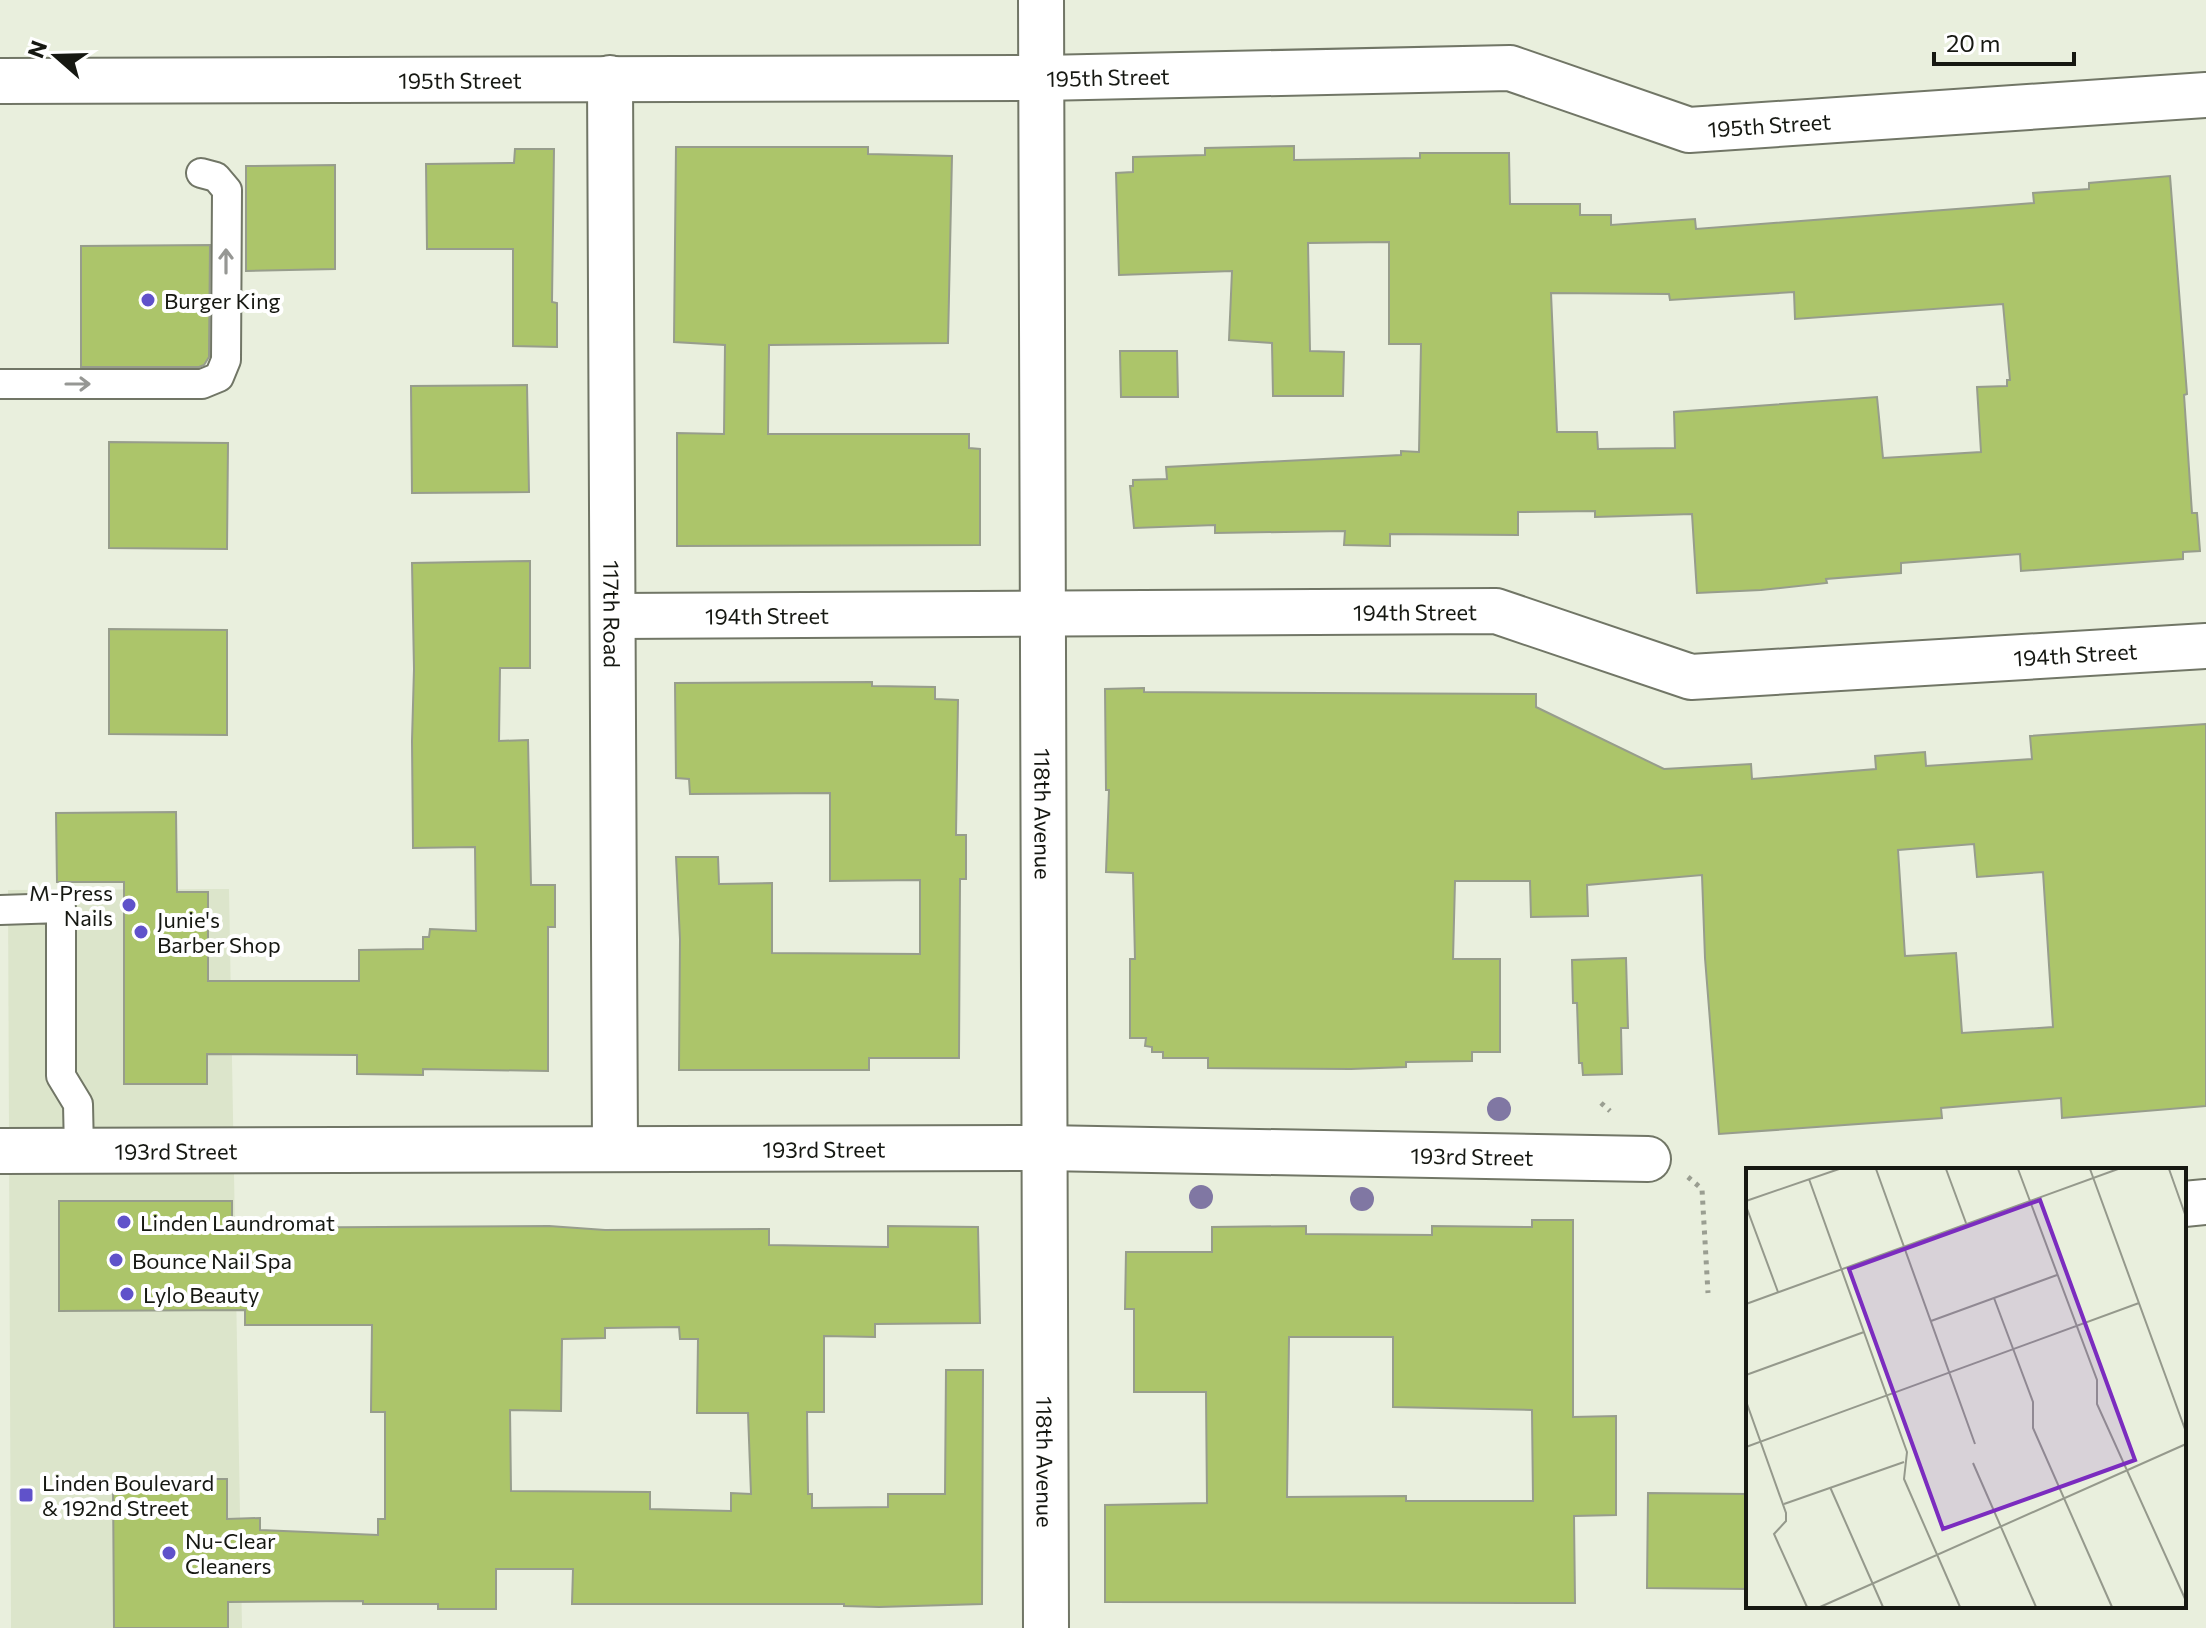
<svg xmlns="http://www.w3.org/2000/svg" width="2206" height="1628" viewBox="0 0 2206 1628" font-family="Commissioner,sans-serif">
	<style>
		.built { fill: #dce5cb }
		.building { fill: #acc56a; stroke: #979d8c; stroke-width: 2; fill-rule: evenodd }
		.lines { fill: none; stroke-linecap: round; stroke-linejoin: round }
		.service-casing { stroke: #717666; stroke-width: 32 }
		.minor-casing { stroke: #717666; stroke-width: 48 }
		.path { stroke: #9a9e91; stroke-width: 5; stroke-dasharray: 4 6; stroke-linecap: butt }
		.service { stroke: #fff; stroke-width: 28 }
		.minor { stroke: #fff; stroke-width: 44 }
		.tree { fill: #8077a3 }
		.oneway { stroke: #969794 }
		.poi-dot { fill: #6052ca; stroke: #fff; stroke-width: 3 }
		.labels { text-anchor: middle; dominant-baseline: central; stroke-width: 8; stroke-linejoin: round; paint-order: stroke }
		.street-label { font-size: 22px; fill: #161812; stroke: #fff }
		.poi-label { font-size: 22px; fill: #161812; stroke: #fff; text-anchor: start }
		.inset-road { fill: none; stroke: #95998c; stroke-width: 2 }
		.view { fill: #7b2cbf; fill-opacity: 0.15; stroke: #7b2cbf; stroke-width: 4 }
		.inset-edge { fill: none; stroke: #161812; stroke-width: 4 }
	</style>
	<rect width="100%" height="100%" fill="#e9efdd"/>
	<!-- built -->
	<path class="built" d="M229,889l13,739h-231l-3,-738z"/>
	<!-- building -->
	<path class="building" d="M1294,146v14l126,-2v-5h89l1,51h70v11h31v10l84,-6 1,10 338,-26 -1,-10 56,-4v-6l81,-7 17,218 -3,1 8,118h5l3,38 -17,1v7l-162,12 -1,-17 -119,9v10l-75,6 1,4 -66,7 -64,3 -5,-79 -97,3v-6l-77,1v23l-128,-1v12l-46,-1 1,-14 -130,2v-8l-81,3 -4,-42h3v-6l34,-1 -1,-12 235,-12v-4l18,1 2,-108h-32v-102l-81,1 2,108 34,1 -1,44h-70l-1,-53 -43,-3 3,-69 -113,4 -3,-102 17,-1v-15l72,-2v-7zM1794,292l1,27 208,-15 7,76h-3v6l-30,1 4,65 -98,6 -6,-61 -203,15 1,36 -77,1 -1,-17h-40l-6,-139 118,1 1,6z
		M676,147h192v7l84,2 -4,187 -179,2 -1,89h201v14l11,1v96l-303,1v-113l47,1 1,-89 -51,-3z
		M515,149h39l-2,153 5,1v44l-44,-1v-97h-86l-1,-85 88,-1z
		M335,165v104l-89,2v-105z
		M210,245l-1,112 -5,8 -5,2h-118v-121z
		M1120,351h57l1,46h-57z
		M527,385l2,107 -117,1 -1,-107z
		M109,442l119,1 -1,106 -118,-1z
		M530,561v107h-30l-1,73 29,-1 3,145h24v42h-7v144l-125,-2v6l-66,-1v-19l-150,-1v30h-83v-202h-67l-1,-69 120,-1 1,80h31v89h151v-31l64,-1v-12h6l1,-8 46,2 -1,-84 -62,1 -1,-107 2,-72 -2,-106z
		M109,629l118,1v105l-118,-1z
		M872,682v4l63,1v12l23,1 -2,135h10v44h-6l-1,179h-90v12h-190l1,-131 -4,-82h42l1,27 53,-1v70l148,1v-74l-90,1v-88l-140,1 -1,-15 -13,-1 -1,-95z
		M1144,688v4l392,2v13l128,62 87,-5 1,15 124,-10 -1,-13 50,-4 1,14 106,-7 -2,-23 176,-12v382l-144,12 -1,-20 -120,10 1,10 -223,16 -14,-176 -3,-83 -115,10 1,31 -57,1 -1,-36h-75l-2,78h47v93h-28v9l-66,1v5l-55,2 -143,-1v-10h-45v-6h-11v-5l-7,-1 1,-8h-16v-79h5l-2,-86 -27,-1 3,-82h-3l-1,-101zM1974,844l3,33 66,-5 10,155 -91,6 -6,-80 -51,3 -7,-106z
		M1626,958l2,70h-7l1,46 -39,1 -1,-12h-3l-2,-60h-4l-1,-43z
		M59,1201h173v27l317,-2 56,4 164,-1v16l119,2v-21l90,1 2,96 -105,1v13l-51,-1v76h-17l1,82h4v14l76,-1v-13h57l1,-124h37l-1,234 -103,3 -35,-1v-2h-272l1,-35h-77v40h-58v-5h-75v-3l-135,1v26h-114l-1,-149h114v40l33,-1v12l118,5v-16h7v-107h-14l1,-87h-127v-15l-186,1zM679,1327l1,12h18l-1,74h51l3,81 -20,-1v18l-81,-2v-17l-139,-1 -1,-81 51,1 1,-72 43,-1v-10z
		M1532,1220h41v197l43,-1v99l-42,1 1,87 -470,-1v-97l102,-2 -1,-111h-72v-83h-9l1,-57h86v-25l94,-1v8l126,1v-9l100,1zM1289,1337h104v70l139,3 1,91h-127v-5l-119,1z
		M1648,1493l100,1v95l-101,-1z"/>
	<g class="lines">
		<defs>
			<path id="service" d="M0,384h202l17,-7 7,-17 1,-170 -11,-13 -15,-4
				M0,910l61,-2v168l17,28 1,47"/>
			<g id="minor">
				<path id="s1" d="M1041,0l5,1628"/>
				<path id="s2" d="M610,78l5,1071"/>
				<path id="s3" d="M0,81l1042,-3 468,-10 179,62 517,-35"/>
				<path id="s4" d="M613,616l883,-5 195,66 515,-31"/>
				<path id="s5" d="M0,1151l1044,-3 604,11"/>
				<path d="M2184,1204l22,-2"/>
			</g>
		</defs>
		<!-- service casing -->
		<use href="#service" class="service-casing"/>
		<!-- minor casing -->
		<use href="#minor" class="minor-casing"/>
		<!-- path -->
		<path class="path" d="M1601,1103l9,8
			M1688,1177l14,12 6,104"/>
		<!-- service -->
		<use href="#service" class="service"/>
		<!-- minor -->
		<use href="#minor" class="minor"/>
	</g>
	<!-- trees -->
	<g class="tree">
		<circle cx="1499" cy="1109" r="12"/>
		<circle cx="1201" cy="1197" r="12"/>
		<circle cx="1362" cy="1199" r="12"/>
	</g>
	<!-- one-way arrows -->
	<defs><path id="oneway-shaft" d="M-6 0H5M1.5-3L5.5 0L1.5 3" fill="none" stroke-width="1.6" stroke-linecap="round" stroke-linejoin="round" transform="scale(2)"/></defs>
	<g class="oneway">
		<use href="#oneway-shaft" transform="translate(226 261) rotate(-90)"/>
		<use href="#oneway-shaft" transform="translate(78 384)"/>
	</g>
	<!-- markers -->
	<g class="poi-dot">
		<circle cx="148" cy="300" r="8"/>
		<circle cx="129" cy="905" r="8"/>
		<circle cx="141" cy="932" r="8"/>
		<circle cx="124" cy="1222" r="8"/>
		<circle cx="116" cy="1260" r="8"/>
		<circle cx="127" cy="1294" r="8"/>
		<rect x="18" y="1487" width="16" height="16" rx="4"/>
		<circle cx="169" cy="1553" r="8"/>
	</g>
	<g class="labels">
		<!-- street labels -->
		<g class="street-label">
			<text stroke="none"><textPath href="#s3" startOffset="1108">195th Street</textPath></text>
			<text stroke="none"><textPath href="#s3" startOffset="460">195th Street</textPath></text>
			<text stroke="none"><textPath href="#s3" startOffset="1780">195th Street</textPath></text>
			<text stroke="none"><textPath href="#s4" startOffset="802">194th Street</textPath></text>
			<text stroke="none"><textPath href="#s2" startOffset="536">117th Road</textPath></text>
			<text stroke="none"><textPath href="#s4" startOffset="154">194th Street</textPath></text>
			<text stroke="none"><textPath href="#s4" startOffset="1474">194th Street</textPath></text>
			<text stroke="none"><textPath href="#s1" startOffset="814">118th Avenue</textPath></text>
			<text stroke="none"><textPath href="#s5" startOffset="824">193rd Street</textPath></text>
			<text stroke="none"><textPath href="#s5" startOffset="176">193rd Street</textPath></text>
			<text stroke="none"><textPath href="#s5" startOffset="1472">193rd Street</textPath></text>
			<text stroke="none"><textPath href="#s1" startOffset="1462">118th Avenue</textPath></text>
		</g>
		<!-- poi labels -->
		<g class="poi-label">
			<text x="164" y="300">Burger King</text>
			<text x="113" y="892" text-anchor="end">M-Press<tspan x="113" dy="25">Nails</tspan></text>
			<text x="157" y="919">Junie's<tspan x="157" dy="25">Barber Shop</tspan></text>
			<text x="140" y="1222">Linden Laundromat</text>
			<text x="132" y="1260">Bounce Nail Spa</text>
			<text x="143" y="1294">Lylo Beauty</text>
			<text x="42" y="1482">Linden Boulevard<tspan x="42" dy="25">&amp; 192nd Street</tspan></text>
			<text x="185" y="1540">Nu-Clear<tspan x="185" dy="25">Cleaners</tspan></text>
		</g>
	</g>
	<!-- overview -->
	<g transform="translate(1746 1168)">
		<rect width="440" height="440" fill="#e9efdd"/>
		<path class="inset-road" d="M130,1l99,275M200,1l20,54M272,1l79,211v24l89,197M344,1l96,263M423,1l17,48M63,11l98,273 -3,27 56,128M0,33l93,-32M0,38l32,86M248,130l39,104v26l79,179M0,136l372,-135M185,153l126,-46M0,207l118,-43M0,233l40,112v8l-12,13 33,73M0,279l393,-144M227,295l63,144M84,319l53,120M38,336l120,-42M74,439l366,-163"/>
		<path class="view" d="M294,32l95,260 -192,69 -94,-260z"/>
		<rect width="440" height="440" class="inset-edge"/>
	</g>
	<!-- north arrow -->
	<g transform="translate(56 56) rotate(290)" stroke="#ffffff" stroke-width="6" paint-order="stroke">
	<path d="M0-6L14 30L0 20L-14 30Z" fill="#161812"/>
	<text y="-12" font-size="22" font-weight="bold" text-anchor="middle" fill="#161812">N</text>
	</g>
	<!-- scale -->
	<path d="M1934 52v12h140v-12" fill="none" stroke="#161812" stroke-width="4"/>
	<text x="1946" y="52" font-size="24" fill="#161812" stroke="#ffffff" stroke-width="6" paint-order="stroke">20 m</text>
</svg>
